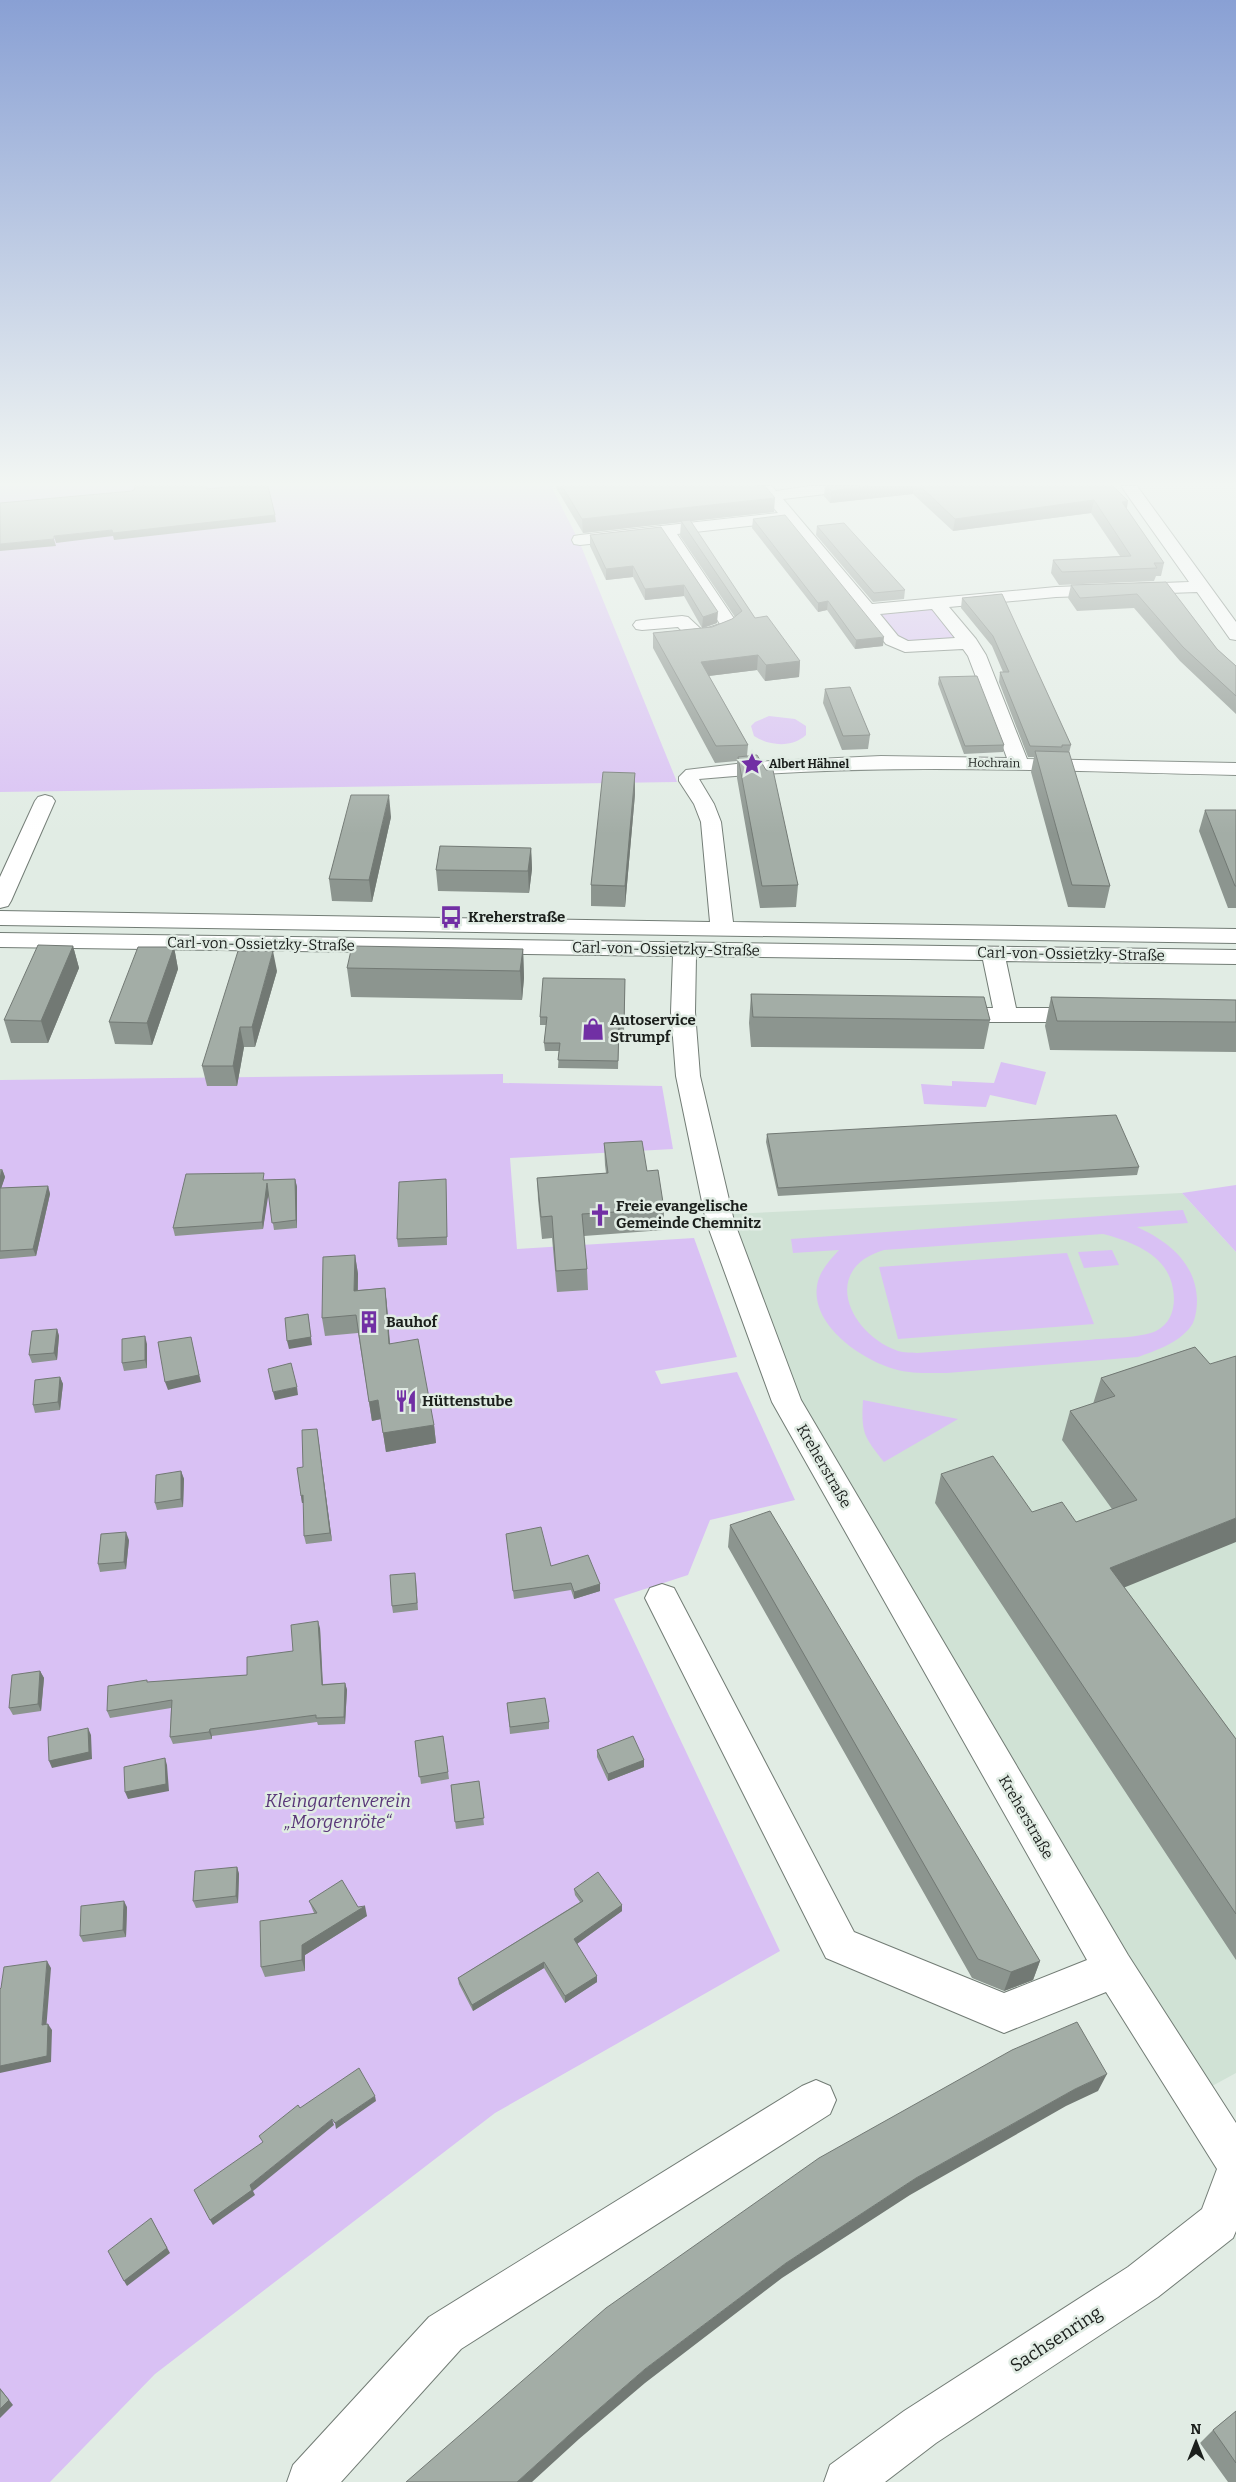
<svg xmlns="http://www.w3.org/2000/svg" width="1236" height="2482" viewBox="0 0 1236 2482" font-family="Bitter,serif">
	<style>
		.built { fill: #d0e2d5 }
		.green { fill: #d9c1f4; fill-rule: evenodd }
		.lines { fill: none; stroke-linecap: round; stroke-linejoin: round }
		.minor-casing { stroke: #727c75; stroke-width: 2 }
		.minor { fill: #fff; fill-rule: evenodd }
		.wall { fill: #8c958f }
		.shaded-wall { fill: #727974 }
		.building { fill: #a3ada6; stroke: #727974 }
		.labels { text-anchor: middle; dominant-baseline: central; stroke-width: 5; stroke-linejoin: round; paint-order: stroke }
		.far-street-label { font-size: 12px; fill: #1b1f1c; stroke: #e1ece4 }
		.far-poi-label { font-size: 12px; font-weight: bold; fill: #1b1f1c; stroke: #e1ece4; text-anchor: start }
		.poi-label { font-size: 15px; font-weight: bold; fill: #1b1f1c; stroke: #e1ece4; text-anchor: start }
		.street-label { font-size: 15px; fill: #1b1f1c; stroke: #e1ece4 }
		.near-park-label { font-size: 18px; font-style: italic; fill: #593778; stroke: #e1ece4 }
		.near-street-label { font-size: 18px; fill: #1b1f1c; stroke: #e1ece4 }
	</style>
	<rect width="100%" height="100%" fill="#e1ece4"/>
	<!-- built -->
	<path class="built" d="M1182,1193l54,59v821l-33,18 -410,-689 -62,-188z"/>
	<!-- green -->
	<path class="green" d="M0,486h551l28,55 98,241 -677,10z
		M930,606l32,31 -56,9 -32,-34z
		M769,716l26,3 11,7v9c-14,13 -37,11 -52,1l-3,-10 4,-4z
		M1001,1062l45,10 -10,33 -46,-10 -4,12 -62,-3 -3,-20 31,2v-5l42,2z
		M503,1074v9l159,3 11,63 -163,9 7,91 177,-11 43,119 -82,14 6,13 76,-12 58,128 -85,20 -22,55 -74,24 166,352 -285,162 -340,261 -105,108h-50v-1402z
		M1236,1185v67l-54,-59z
		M1183,1210l5,13 -51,4c31,14 59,36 60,73 0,7 -1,16 -4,23 -11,19 -36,27 -55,34l-191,16c-17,0 -36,1 -53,-4 -34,-10 -87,-46 -76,-88 4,-13 12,-21 21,-31l-46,3 -2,-14zM1103,1234c24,6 57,18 67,44 7,19 6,43 -14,53 -14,7 -52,7 -68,9 -57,4 -114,9 -171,13 -6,-1 -13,0 -19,-2 -49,-17 -78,-82 -14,-101z
		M1112,1250l7,15 -35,3 -6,-16z
		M1067,1253l27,71 -196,15 -19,-72z
		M863,1400l95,19 -74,43c-20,-25 -23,-29 -21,-62z"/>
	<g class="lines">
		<defs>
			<path id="minor" d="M755,486h17l4,5 34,-5h49l-8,5 -68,8 89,105 184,-17 133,-5 -68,-96h16l99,136v18l-6,-1 -33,-47 -141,5 -107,10 27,32 10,16 41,104 209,4v12c-179,-4 -358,-13 -537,4l15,25 7,18 12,100 503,7v14l-1236,-18v-14l710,11 -9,-100 -7,-18 -15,-23v-4l7,-7 67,-8 128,-6 126,2 -39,-102 -5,-7 -58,3 -19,-8 -101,-122 -108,12 62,92c-6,9 -35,19 -46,14 -5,-2 -11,-9 -15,-13l-36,3 -6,-1 -3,-4 3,-4 6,-1 40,-4 6,1 14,13 18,-6 -58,-88 -82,9 -6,-1 -2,-4 2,-4 6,-1 198,-22zM932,609l23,29 -47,3 -10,-5 -18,-22z
				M45,795l7,2 3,4 -44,100 -3,5 -8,2v-31l35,-76 3,-4z
				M0,933l1236,17v14l-230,-3 10,47h69l8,2 4,5 -4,5 -8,2h-135l-8,-2 -4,-5 4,-5 8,-2h43l-10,-48 -287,-4 -1,56 5,64 34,145 67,179 327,555 108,168v108l-3,7 -75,59 -222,146 -51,39h-61l6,-17 74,-54 224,-144 74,-58 15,-40 -111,-177 -102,41 -178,-75 -181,-360 5,-10 12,-4 12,4 180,344 150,61 83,-33 -315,-558 -66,-181 -30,-145 -5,-64 2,-56 -673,-9z
				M816,2080l14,6 6,14 -6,14 -369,235 -120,133h-54l6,-17 136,-148 373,-231z"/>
		</defs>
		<!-- minor casing -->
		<use href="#minor" class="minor-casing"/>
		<!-- minor -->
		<use href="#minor" class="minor"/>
	</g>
	<!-- wall -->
	<path class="wall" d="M555,486h210l9,26 -84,9 65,97 45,43 -1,16 -34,4 -8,-11 -48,6 39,69 -1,11 51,129 -2,22 -36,1 -23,-130v-17l-22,2 -62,-115v-15l49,-5 -18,-32 -39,4 -12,-23 -27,3 -16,-34v-11l71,-8 56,96 -13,5 8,-1 20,-8 3,-2 -55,-81 1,-14 -98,11z
		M825,486h288l14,23 37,54 -3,13h-5l-2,5 -95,4 -8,-12 2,-13 67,-4 -29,-43 -138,18 -40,-37 -83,9 -6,-7z
		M753,519l130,127 -28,3 -28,-39 -9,2 -66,-84z
		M817,526l88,64 -1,9 -31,3 -57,-67z
		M1166,582l51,67 19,17v48l-56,-53 -46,-53 -57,3 -9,-13 3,-13z
		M1002,594l69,151 -2,8 41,133 -5,22 -37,-1 -37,-135 3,-15h-6l-29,-75 1,-10h3l-11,-26 -31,-38 1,-10z
		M939,677l65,68 -1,7 -39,2 -26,-70z
		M825,689l45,46 -2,14 -26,1 -19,-47z
		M635,773v21l-10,113 -34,-1v-21z
		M1205,810h31v98h-8l-29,-77z
		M391,817l-19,85 -40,-1 -3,-22z
		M531,848l1,21 -3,24 -91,-2 -2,-21z
		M73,946l6,22 -31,75h-37l-7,-23z
		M174,947l4,22 -26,76 -37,-1 -6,-22z
		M523,949l1,29 -2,22 -171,-3 -4,-29z
		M277,971l-22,76h-11l-7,39h-30l-5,-20z
		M625,979l-1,55h-5l-1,35 -60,-1 1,-17h-14l-1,-8 2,-18h-6v-8z
		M751,994l239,26 -6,29 -233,-2 -2,-24z
		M1051,997l185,3v52l-186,-2 -5,-24z
		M767,1134l372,33 -2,8 -359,21 -12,-54z
		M604,1143l43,28 17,38v21l-80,6 3,33 1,21 -31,2 -5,-54 -10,1 -4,-40 -1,-21 69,-5 -1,-8z
		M0,1169h2l3,8 -4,11 47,-2 2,8 -14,62 -36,3z
		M295,1179l2,8v41l-23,2 -6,-38 -5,37 -88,7 -2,-8 92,-48z
		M446,1179l1,66 -49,2 -1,-8z
		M355,1255l3,19v16l27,-2 2,18 3,37 44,82 2,18 -50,9 -5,-33 -9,2 -14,-88 -33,3 -3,-18z
		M57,1329l2,7 -2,24 -25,3 -3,-8z
		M147,1344v24l-23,3 -2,-8z
		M1195,1347l-71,240 112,152v221l-301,-457 6,-29 91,38 44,10 36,-13 -50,-69 8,-29 23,-7 8,-26z
		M60,1377l3,7 -3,26 -25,3 -2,-8z
		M317,1429l15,112 -26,3 -2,-8v-33h-2l-1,-7 2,-29z
		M181,1471l3,8 -1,28 -26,3 -2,-7z
		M730,1525l310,436 -7,19 -29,11 -32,-13 -244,-431z
		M129,1540l-3,29 -26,3 -2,-8z
		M507,1542l44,24 49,18v7l-26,8 -3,-9 -57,9z
		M416,1580l2,30 -25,3 -1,-7z
		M320,1628l3,56 22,-1 2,7 -2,34 -27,1 -1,-3 -105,14v3l-39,5 -3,-7 1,-29 -61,10 -3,-7 41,-29 99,-7 46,-24z
		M40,1671l4,7 -3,33 -28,4 -4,-7z
		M507,1703l42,19v7l-39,5z
		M443,1736l6,43 -28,5 -6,-43z
		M597,1750l47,10v7l-36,14 -11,-24z
		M479,1781l5,44 -28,4 -5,-44z
		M237,1867l2,7 -1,29 -42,5 -3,-7z
		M574,1889l48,16v6l-45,33 20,38 -32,21 -21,-35 -71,43 -14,-27 -1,-6 122,-76 -5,-7z
		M309,1901l49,6 9,9 -62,39v16l-40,6 -4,-10 53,-54z
		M127,1907l-1,30 -43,5 -3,-6z
		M1236,2411v71h-8l-28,-39 13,-13z"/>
	<!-- shaded-wall -->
	<path class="shaded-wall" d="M869,486h45l-1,8 -83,9 1,-12z
		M775,498l-1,14 -191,21 -1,-14z
		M1094,500l-3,13 -138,18 2,-12z
		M1128,501l-2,13 -4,-12z
		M275,515l1,7 -162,18 -1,-4 -57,7 -2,-7 58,-6z
		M54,539l2,7 -56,5v-7z
		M633,566v11l-27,3v-11z
		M684,585v11l-39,4v-11z
		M828,601l-1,9 -9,2v-9z
		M718,612l-1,11 -15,5 1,-11z
		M884,637l-1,9 -28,3 1,-9z
		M758,655l-1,15 -57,7 1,-15z
		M800,661l-1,16 -34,4 1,-16z
		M635,773v21l-10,113v-21z
		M389,795l2,22 -19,85 -3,-22z
		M531,848l1,21 -3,24 -1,-22z
		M73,946l6,22 -31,75 -7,-22z
		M174,947l4,22 -26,76 -5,-22z
		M523,949l1,29 -2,22 -2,-29z
		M273,951l4,20 -22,76 -3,-20z
		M240,1027l4,20 -7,39 -4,-20z
		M2,1169l3,8 -5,15v-16z
		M295,1179l2,8v41l-1,-8z
		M267,1183l2,8 -6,38 -1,-7z
		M48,1186l2,8 -14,62 -3,-7z
		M355,1255l3,19 -1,36 -3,-19z
		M385,1288l2,18 4,56 -2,-18z
		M308,1314l4,31 -23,4 -2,-8z
		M57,1329l2,7 -2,24 -3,-7z
		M145,1336l2,8v24l-2,-8z
		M192,1344l9,38 -33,8 -3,-8z
		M60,1377l3,7 -3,26 -2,-8z
		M297,1387l1,8 -23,5 -2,-8z
		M378,1400l3,19 -9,2 -3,-19z
		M434,1425l2,18 -50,9 -3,-19z
		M317,1429l1,7 14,105 -2,-8z
		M181,1471l3,8 -1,28 -2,-8z
		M303,1495l2,8h-3l-1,-7z
		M1236,1518v24l-135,55 9,-29z
		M126,1532l3,8 -3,29 -2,-7z
		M600,1584v7l-26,8v-7z
		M318,1621l2,7 3,64 -1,-7z
		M40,1671l4,7 -3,33 -3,-7z
		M345,1683l2,7 -2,34 -1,-7z
		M88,1728l3,7 1,24 -40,9 -3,-7z
		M210,1729l2,7v3l-3,-7z
		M165,1758l2,7 2,26 -41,8 -3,-7z
		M644,1760v7l-36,14v-7z
		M237,1867l2,7 -1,29 -2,-7z
		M124,1901l3,6 -1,30 -3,-7z
		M622,1905v6l-48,35v-7z
		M365,1906l2,10 -62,39v16l-3,-11v-15z
		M47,1961l4,7 -5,63 -4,-6z
		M1040,1961l-7,19 -29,11 7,-19z
		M544,1962v6l-71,43 -1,-6z
		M597,1976v6l-32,21v-7z
		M48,2024l4,6 -1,32 -51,11v-7z
		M1107,2074l-9,17 -32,15 -156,89 -128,83 -137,105 -66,56 -47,43h-15l61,-55 67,-58 141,-106 130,-85 159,-89z
		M375,2096l1,5 -40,28 -1,-6z
		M332,2119l2,6 -81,66 2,4 -42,30 -3,-5 40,-35z
		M151,2218l19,35 -43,33 -3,-5z
		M0,2388l13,17 -13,13z"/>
	<!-- building -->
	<path class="building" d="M134,486h73v3l28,-3h33l7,29 -162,18 -1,-3 -58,6v3l-54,5v-41l132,-12 3,-2z
		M562,486h203l10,12 -193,21z
		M828,486h41l-38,5z
		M920,486h193l15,15 -6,1 42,61h-10l3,5 -95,4 -9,-12 78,-4 -37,-56 -139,19z
		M785,515l99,122 -28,3 -28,-39 -10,2 -65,-84z
		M690,520l65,98 12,-2 33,45 -34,4 -8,-10 -57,7 47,83 -32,1 -63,-113 59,-6 20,-8 10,-8 -61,-90z
		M844,523l61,67 -31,3 -57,-67z
		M661,527l57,85 -15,5 -19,-32 -39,4 -12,-23 -27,3 -16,-34z
		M1166,582l51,67 19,17v30l-53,-49 -46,-53 -57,4 -9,-13z
		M1002,594l69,151h-9v2l-32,-1 -30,-74h9l-16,-36 -31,-38z
		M977,676l27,69 -39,1 -26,-69z
		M850,687l20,48 -27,1 -18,-47z
		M1035,751l34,1 41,134 -38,-1z
		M757,755l9,15h7l25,115 -36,1 -24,-129z
		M603,772l32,1 -10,113 -34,-1z
		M351,795h38l-20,85 -40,-1z
		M1205,810h31v76h-1z
		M440,846l91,2 -3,23 -92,-1z
		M38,945l35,1 -32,75 -37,-1z
		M352,946l171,3 -3,22 -173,-3z
		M138,947h36l-27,76 -38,-1z
		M238,951h35l-21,76h-12l-7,39h-31z
		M543,978l82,1 -1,47h-5l-1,35 -60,-1 2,-17h-16l3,-26h-7z
		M751,994l233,3 6,23 -237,-3z
		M1051,997l185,3v22l-179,-1z
		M1116,1115l23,52 -361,21 -11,-54z
		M642,1141l5,30 11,-1 6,39 -82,5 5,55 -31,2 -4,-55 -11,1 -4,-39 71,-5 -4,-30z
		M264,1173l-1,7 32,-1 1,41 -24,3 -5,-40 -5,39 -89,6 13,-54z
		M446,1179l1,58 -50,2 2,-57z
		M48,1186l-15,63 -33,2v-63z
		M355,1255l-1,36 31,-3 4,56 29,-5 16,86 -51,8 -5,-33 -9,2 -13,-87 -34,3 1,-61z
		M308,1314l3,23 -24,4 -2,-23z
		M57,1329l-3,24 -25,2 3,-24z
		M145,1336v24l-23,3v-24z
		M191,1337l8,38 -34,7 -7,-40z
		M1195,1347l15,17 26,-8v162l-126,50 126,171v175l-295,-440 52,-18 39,56 30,-10 14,20 61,-22 -67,-89 45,-15 -14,-18z
		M291,1363l6,24 -24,5 -5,-23z
		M60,1377l-2,25 -25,3 2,-25z
		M317,1429l13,104 -26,3 -1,-41 -2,1 -4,-28 6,-1 -1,-37z
		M181,1471v28l-26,4 1,-28z
		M770,1511l270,450 -29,11 -33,-13 -248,-434z
		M541,1527l10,39 37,-11 12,29 -26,8 -3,-9 -58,8 -7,-57z
		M126,1532l-2,30 -26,2 3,-30z
		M415,1573l2,30 -25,3 -2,-31z
		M318,1621l4,64 23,-2 -1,34 -28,1v-3l-106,14 -1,3 -39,5 2,-37 -65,11 1,-25 39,-6v2l100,-7v-18l46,-6 -2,-26z
		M40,1671l-2,33 -29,4 3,-33z
		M545,1698l4,24 -39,5 -3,-24z
		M88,1728l1,24 -40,9 -1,-24z
		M443,1736l5,36 -29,5 -4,-36z
		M633,1736l11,24 -36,14 -11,-24z
		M165,1758l1,26 -41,8 -1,-25z
		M479,1781l5,37 -29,4 -4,-37z
		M237,1867l-1,29 -43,5 2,-30z
		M598,1872l24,33 -48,34 23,37 -32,20 -21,-34 -72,43 -14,-27 125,-77 -9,-12z
		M342,1880l16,27 7,-1 -63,39v15l-41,7 -1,-46 57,-8 -8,-12z
		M124,1901l-1,29 -43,6 1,-30z
		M47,1961l-5,64 6,-1 -1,32 -47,10v-77l1,-1 3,-21z
		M1077,2022l30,52 -32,15 -159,89 -130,85 -141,106 -67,58 -61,55h-111l200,-174 213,-150 193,-108z
		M359,2068l16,28 -40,27 -3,-4 -82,66 2,5 -42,30 -16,-30 69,-48 -4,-6 39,-31 2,3z
		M151,2218l16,30 -43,33 -16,-30z
		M0,2389l9,11 -9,9z
		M1236,2411v52l-23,-33z"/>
	<!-- sky -->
	<linearGradient id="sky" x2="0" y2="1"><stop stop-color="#89a0d4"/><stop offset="0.58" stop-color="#f2f6f3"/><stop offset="1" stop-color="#f2f6f3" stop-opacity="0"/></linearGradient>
	<rect width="1236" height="834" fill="url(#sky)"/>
	<!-- icons -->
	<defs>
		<symbol id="sight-bare" viewBox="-9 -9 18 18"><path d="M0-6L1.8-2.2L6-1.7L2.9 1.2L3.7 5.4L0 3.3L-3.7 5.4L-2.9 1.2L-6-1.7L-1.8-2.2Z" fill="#712fa4" stroke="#e1ece4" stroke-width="2.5" paint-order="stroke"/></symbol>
		<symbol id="bus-bare" viewBox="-9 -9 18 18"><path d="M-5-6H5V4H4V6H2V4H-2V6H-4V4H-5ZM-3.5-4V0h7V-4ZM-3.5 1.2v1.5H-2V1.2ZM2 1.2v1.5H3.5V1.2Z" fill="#712fa4" stroke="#e1ece4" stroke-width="2.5" paint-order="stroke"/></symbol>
		<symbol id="shop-bare" viewBox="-9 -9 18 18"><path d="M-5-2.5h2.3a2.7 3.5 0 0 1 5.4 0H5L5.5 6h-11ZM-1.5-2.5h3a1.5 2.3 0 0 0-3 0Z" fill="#712fa4" stroke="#e1ece4" stroke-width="2.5" paint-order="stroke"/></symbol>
		<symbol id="church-bare" viewBox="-9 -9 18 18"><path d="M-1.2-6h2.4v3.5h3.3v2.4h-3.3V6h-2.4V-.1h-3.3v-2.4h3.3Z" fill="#712fa4" stroke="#e1ece4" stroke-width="2.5" paint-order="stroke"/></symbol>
		<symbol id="building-bare" viewBox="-9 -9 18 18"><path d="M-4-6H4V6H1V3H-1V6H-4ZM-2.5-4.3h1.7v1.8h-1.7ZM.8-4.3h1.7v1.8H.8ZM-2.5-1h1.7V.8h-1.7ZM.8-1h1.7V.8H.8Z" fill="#712fa4" stroke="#e1ece4" stroke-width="2.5" paint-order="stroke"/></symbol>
		<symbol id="restaurant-bare" viewBox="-9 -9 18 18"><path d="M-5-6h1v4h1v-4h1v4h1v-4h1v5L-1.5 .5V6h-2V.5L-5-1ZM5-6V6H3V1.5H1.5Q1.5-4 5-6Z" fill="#712fa4" stroke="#e1ece4" stroke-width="2.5" paint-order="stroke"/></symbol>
	</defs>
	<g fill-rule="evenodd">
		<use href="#sight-bare" x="736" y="748" width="32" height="32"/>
		<use href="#bus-bare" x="435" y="901" width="32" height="32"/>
		<use href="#shop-bare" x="577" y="1013" width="32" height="32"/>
		<use href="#church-bare" x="584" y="1199" width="32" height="32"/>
		<use href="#building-bare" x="353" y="1306" width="32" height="32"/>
		<use href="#restaurant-bare" x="390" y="1385" width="32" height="32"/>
	</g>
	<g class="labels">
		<!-- far-street labels -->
		<g class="far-street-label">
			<text transform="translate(994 763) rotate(1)">Hochrain</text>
		</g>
		<!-- far-poi labels -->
		<g class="far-poi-label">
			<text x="769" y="764">Albert Hähnel</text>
		</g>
		<!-- poi labels -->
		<g class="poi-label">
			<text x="468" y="917">Kreherstraße</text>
			<text x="610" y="1020">Autoservice<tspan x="610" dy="17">Strumpf</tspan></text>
			<text x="616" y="1206">Freie evangelische<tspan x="616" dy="17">Gemeinde Chemnitz</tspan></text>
			<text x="386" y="1322">Bauhof</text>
			<text x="422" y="1401">Hüttenstube</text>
		</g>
		<!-- street labels -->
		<g class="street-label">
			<text transform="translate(261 944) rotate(1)">Carl-von-Ossietzky-Straße</text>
			<text transform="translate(666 949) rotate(1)">Carl-von-Ossietzky-Straße</text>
			<text transform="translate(1071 954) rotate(1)">Carl-von-Ossietzky-Straße</text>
			<text transform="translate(824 1466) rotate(60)">Kreherstraße</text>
			<text transform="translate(1026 1817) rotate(60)">Kreherstraße</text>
		</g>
		<!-- near-park labels -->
		<g class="near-park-label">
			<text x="338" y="1801">Kleingartenverein<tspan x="338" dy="21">„Morgenröte“</tspan></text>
		</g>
		<!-- near-street labels -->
		<g class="near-street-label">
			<text transform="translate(1056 2339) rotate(-33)">Sachsenring</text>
		</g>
	</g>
	<!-- north arrow -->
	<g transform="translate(1196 2442)" stroke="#e1ece4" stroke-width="4" paint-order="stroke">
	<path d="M0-4L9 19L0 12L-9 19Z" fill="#1b1f1c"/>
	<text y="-8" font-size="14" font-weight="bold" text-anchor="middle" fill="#1b1f1c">N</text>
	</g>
</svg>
